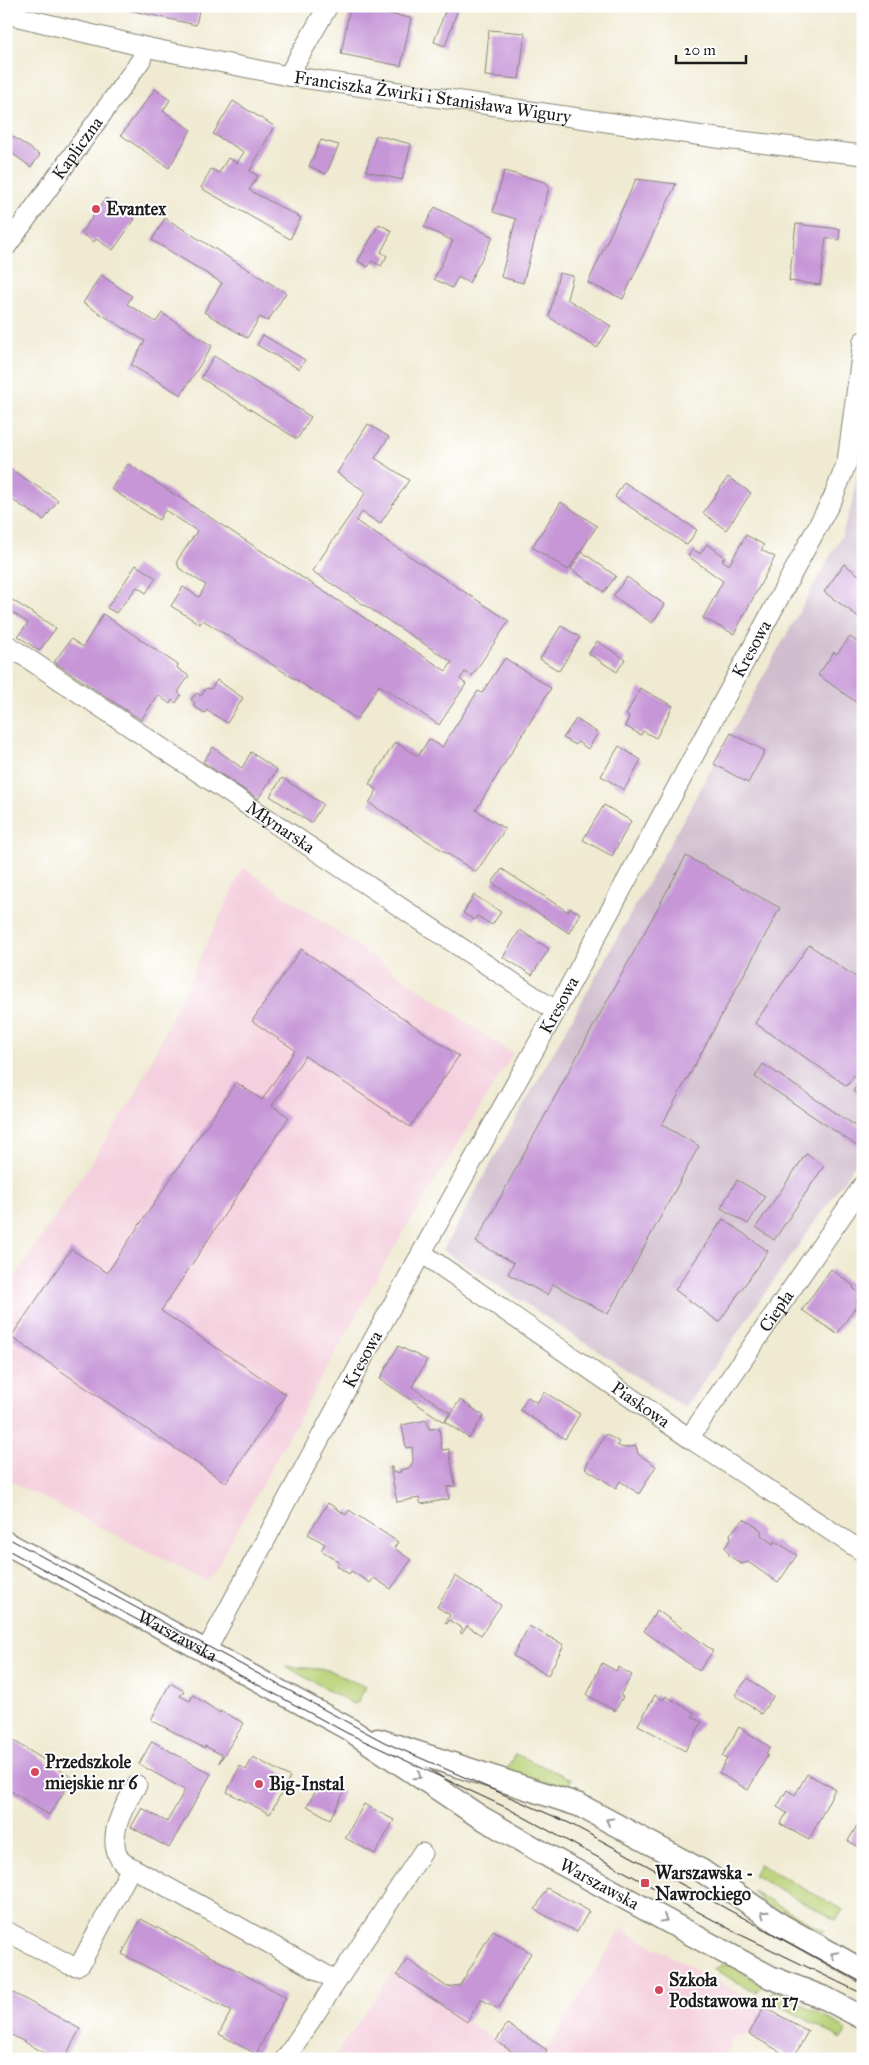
<svg xmlns="http://www.w3.org/2000/svg" width="869" height="2065" viewBox="0 0 869 2065" font-family="'IM FELL Great Primer',serif">
	<style>
		.built { fill: #f4cfdd }
		.industrial { fill: #d0bdcd }
		.green { fill: #b8d074; stroke: #6a7648 }
		.building { fill: #c696d7 }
		.lines { fill: none; stroke-linecap: round; stroke-linejoin: round }
		.minor-casing { stroke: #868376; stroke-width: 21 }
		.tertiary-casing { stroke: #868376; stroke-width: 25 }
		.minor { stroke: #fff; stroke-width: 19 }
		.tertiary { stroke: #fff; stroke-width: 22 }
		.tram { stroke: #1c1c1c; stroke-width: 1 }
		.oneway { stroke: #999 }
		.poi-dot { fill: #d1495b; stroke: #fff; stroke-width: 2 }
		.labels { text-anchor: middle; dominant-baseline: central; stroke-width: 4; stroke-linejoin: round; paint-order: stroke }
		.street-label { font-size: 18px; fill: #1c1c1c; stroke: #fff }
		.poi-label { font-size: 18px; font-weight: bold; fill: #1c1c1c; stroke: #fff; text-anchor: start }
	</style>
	<rect width="100%" height="100%" fill="#fff"/>
	<filter id="ink" filterUnits="userSpaceOnUse"><feTurbulence type="fractalNoise" baseFrequency=".02" numOctaves="2"/><feDisplacementMap in="SourceGraphic" scale="10" xChannelSelector="R" yChannelSelector="G"/><feConvolveMatrix kernelMatrix="1 2 1 2 8 2 1 2 1" color-interpolation-filters="sRGB"/></filter>
	<filter id="wash" filterUnits="userSpaceOnUse"><feTurbulence type="fractalNoise" baseFrequency=".0096" numOctaves="4" result="noise"/><feDisplacementMap in="SourceGraphic" scale="20" xChannelSelector="R" yChannelSelector="G"/><feGaussianBlur stdDeviation="1.12" result="paint"/><feColorMatrix in="noise" values="0 0 0 0 0 0 0 0 0 0 0 0 0 0 0 0 0 1.4 0 .05"/><feComposite in="paint" operator="in"/></filter>
	<g filter="url(#wash)">
		<rect width="100%" height="100%" fill="#efead1"/>
		<!-- built -->
		<path class="built" d="M243,867l270,187 -120,195 -185,333 -202,-103v-188l128,-194z
			M621,1929l143,78 -15,27 -15,3 -9,22h-184z
			M393,1972l4,3 126,84h-190z"/>
		<!-- industrial -->
		<path class="industrial" d="M863,429v724l-178,255 -242,-158 399,-715 12,-38z"/>
		<!-- green -->
		<path class="green" d="M285,1666l43,4 38,17 -9,16 -4,1z
			M515,1754l57,25 -6,9 -4,2 -53,-17 -2,-3z
			M759,1864l84,46 -7,10 -83,-45z
			M753,1891l72,40 -14,4 -50,-34z
			M727,1963l35,22 -5,8 -44,-24z
			M777,1990l66,37 3,4 -4,8 -74,-40 5,-8z"/>
		<g id="blocks">
			<!-- building -->
			<path class="building" d="M125,6h75l-4,19 -72,-16z
				M447,6h12l-14,40 -11,-4z
				M350,7l61,11 -10,48 -60,-12z
				M489,30l36,3 -6,46 -34,-3z
				M155,89l15,11 -7,11 28,19 -22,38 -48,-33z
				M233,101l41,25 -24,45 8,5 -9,14 52,28 -11,21 -89,-51 10,-19 8,4 9,-15 9,5 7,-11 -31,-18z
				M6,132l34,23 -9,12 -25,-18z
				M376,135l35,9 -9,36 -36,-9z
				M321,140l18,5 -13,29 -17,-8z
				M504,171l41,11 4,5 -26,96 -22,-6 15,-58 -23,-7z
				M636,179l40,5 -53,115 -35,-16z
				M106,198l29,21 -22,31 -17,-11 -2,3 -13,-9z
				M435,207l58,30 -24,46 -11,-6 -6,11 -18,-9 19,-38 -29,-14z
				M165,218l121,75 -18,28 -8,-4 -13,21 -43,-26 18,-29 -70,-43z
				M379,224l13,7 -11,21 6,4 -6,10 -9,-5 -4,6 -10,-6z
				M796,224l44,5 -1,11 -13,-2 -6,47 -31,-4z
				M559,273l14,3 -6,23 44,27 -14,22 -48,-31z
				M101,275l31,21 -5,8 29,18 6,-9 50,33 -31,49 -50,-30 14,-24 -62,-38z
				M263,335l42,25 -6,9 -42,-24z
				M214,356l97,61 -14,22 -96,-61z
				M368,424l21,13 -14,21 34,22 -29,44 -18,-12 -6,9 153,100 -37,55 -7,-4 -5,7 6,5 -27,41 -60,-40 -22,34 -154,-99 -3,4 -29,-18 12,-19 16,10 7,-12 -27,-17 -2,-7 20,-30 -32,-21 -6,10 -48,-31 17,-25 318,207 6,-9 -140,-91 54,-79 -29,-19z
				M6,466l52,34 -14,20 -38,-24z
				M728,477l23,16 -25,37 -23,-17z
				M624,482l73,48 -10,15 -72,-48z
				M561,502l36,24 -29,44 -36,-23z
				M746,535l18,10 -3,5 14,7 -41,77 -31,-16 20,-37 -35,-25 5,-7 7,5 7,-10 18,13 -3,3 7,5z
				M582,552l34,24 -12,16 -33,-23z
				M844,564l19,14v42l-39,-28z
				M136,565l20,13 -10,15 -9,-6 -21,26 -9,-5z
				M627,577l38,28 -13,18 -39,-27z
				M6,596l50,32 -17,23 -21,-15 10,-13 -22,-15z
				M103,614l75,51 -1,3 12,8 -11,16 3,3 -5,8 -4,-3 -2,4 -12,-9 -17,25 -87,-58 17,-23 12,8z
				M561,626l19,11 -21,34 -19,-12z
				M850,637l13,9v61l-45,-32 16,-23 3,2z
				M597,641l28,18 -8,13 -28,-18z
				M505,658l46,30 -75,122 29,19 -29,43 -107,-69 8,-13 -8,-6 26,-42 23,14 11,-17 13,8 36,-56 4,2z
				M217,680l26,18 -16,25 -20,-13 -2,3 -12,-7 2,-3 -4,-3 5,-7 5,3 5,-8 5,1z
				M640,688l33,18 -17,32 -13,-7 -2,4 -16,-9 4,-9 -3,-2z
				M576,719l22,14 -10,16 -10,-7 -2,3 -13,-7z
				M731,733l34,18 -17,32 -34,-19z
				M619,746l22,14 -17,30 -23,-14z
				M213,747l29,21 9,-16 26,18 -19,29 -55,-37z
				M282,778l41,26 -12,19 -41,-27z
				M604,805l27,16 -19,35 -29,-16z
				M686,856l94,52 -118,217 37,21 -91,168 -55,-30 -6,11 -39,-21 6,-11 -38,-21z
				M502,869l66,43 2,-4 10,5 -11,20 -77,-50z
				M474,895l27,17 -9,13 -15,-9 -3,4 -11,-7z
				M520,930l29,19 -17,26 -29,-18z
				M809,945l54,37v87l-3,-2 -13,19 -92,-63z
				M301,949l158,107 -49,71 -105,-71 -33,50 17,11 -128,194 125,83 -60,89 -215,-146 60,-88 36,24 129,-191 26,18 33,-50 -43,-29z
				M763,1064l100,67v12l-3,5 -105,-71z
				M863,1076v21l-10,-6z
				M806,1154l18,12 -50,74 -18,-13z
				M737,1180l28,16 -17,28 -27,-16z
				M723,1219l45,32 -49,71 -44,-32z
				M831,1269l23,17 -1,2 8,6 -5,7 2,2 -21,31 -35,-24z
				M398,1346l29,14 -15,27 38,26 -6,9 -64,-43z
				M544,1392l36,22 -15,25 -45,-29 8,-13 9,6z
				M460,1400l24,16 -15,22 -24,-16z
				M427,1420l2,9 10,-1 3,22 7,-1 6,37 -8,1 2,12 -28,5 -2,-6 -22,4 -7,-35h2l1,6 8,-1 -1,-2 9,-2 4,-6 -1,-15 -6,1 -4,-23z
				M606,1434l13,8 -2,3 6,3 13,-2 2,8 18,12 -17,28 -19,-13 -4,7 -31,-20z
				M328,1503l18,12 3,-5 49,32 -4,6 17,12 -20,29 -17,-11 -4,5 -19,-12 -2,3 -12,-8 2,-4 -18,-12 4,-6 -17,-10z
				M744,1519l17,11v5l12,9 2,-3 22,14 -19,28 -30,-21 -7,2 -11,-8 -5,-9 6,-8 -1,-5z
				M455,1576l46,29 -20,30 -14,-9 -5,8 -2,-2 3,-3 -14,-9 -2,4 -2,-1 5,-8 -13,-8z
				M657,1610l56,41 -14,20 -55,-40z
				M529,1626l35,19 -16,30 -35,-19z
				M602,1663l14,8 2,-4 14,8 -12,20 3,2 -8,14 -28,-16z
				M748,1678l25,19 -12,17 -26,-19z
				M170,1683l14,8 -4,5 10,5 3,-6 27,18 1,-2 23,12 -25,40 3,-8 -17,-9 -1,2 -53,-28z
				M655,1695l8,5 3,-4 29,17 -3,4 10,5 -17,29 -47,-26z
				M739,1727l31,20 -4,7 2,1 -20,35 -29,-17 8,-14 -5,-3z
				M6,1736l67,42 -24,37 -43,-27z
				M152,1741l59,33 -42,74 -38,-21 11,-19 25,14 18,-32 -46,-26z
				M253,1757l37,20 -20,37 -43,-22 13,-26 6,4z
				M807,1774l28,15 -26,51 -29,-16 7,-11 -10,-6 10,-17 8,5z
				M322,1780l22,12 -14,27 -23,-13z
				M364,1804l30,16 -19,34 -30,-16z
				M863,1815v34l-15,-8z
				M547,1888l42,23 -12,21 -42,-22z
				M141,1919l145,78 -30,57 -37,-20 12,-23 -109,-57z
				M493,1930l38,23 -33,56 -17,-10 -14,23 -70,-47 10,-16 40,28 13,-2z
				M6,1989l74,40 -16,30h-8l-50,-27z
				M764,2007l44,24 -15,28 -44,-25z
				M507,2024l40,26 -6,9h-18l-27,-18z"/>
		</g>
	</g>
	<g filter="url(#ink)">
		<use href="#blocks" fill-opacity="0" stroke="#868376" stroke-width="1"/>
		<g class="lines">
			<defs>
				<g id="minor">
					<path id="s1" d="M6,14l139,33 143,29 436,63 139,16"/>
					<path d="M288,76l40,-70"/>
					<path id="s2" d="M6,247l135,-187 4,-13"/>
					<path id="s3" d="M6,644l550,367"/>
					<path id="s4" d="M422,1253l267,185 174,114"/>
					<path id="s5" d="M689,1438l174,-253"/>
					<path id="s6" d="M206,1651l156,-291 194,-349 277,-513 14,-36 16,-121"/>
					<path d="M137,1785c-13,20 -33,55 -15,77l215,119 85,-128"/>
					<path d="M6,1931l64,34 6,1 5,-3 50,-95"/>
					<path d="M285,2059l52,-78"/>
				</g>
				<g id="tertiary">
					<path id="s7" d="M6,1543l343,186 128,86 73,42 220,120 57,22 36,19"/>
					<path d="M378,1740l201,65 123,66 79,54 82,46"/>
				</g>
			</defs>
			<!-- minor casing -->
			<use href="#minor" class="minor-casing"/>
			<!-- tertiary casing -->
			<use href="#tertiary" class="tertiary-casing"/>
			<!-- minor -->
			<use href="#minor" class="minor"/>
			<!-- tertiary -->
			<use href="#tertiary" class="tertiary"/>
			<!-- tram -->
			<path class="tram" d="M6,1537l378,205 185,81 294,160
				M6,1549l341,184 160,75 232,126 124,60"/>
		</g>
		<!-- one-way arrows -->
		<defs><path id="oneway-chevron" d="M-2-3.5L2.5 0L-2 3.5" fill="none" stroke-width="1.6" stroke-linecap="round" stroke-linejoin="round" transform="scale(1.25)"/></defs>
		<g class="oneway">
			<use href="#oneway-chevron" transform="translate(418 1776) rotate(35)"/>
			<use href="#oneway-chevron" transform="translate(609 1821) rotate(-151)"/>
			<use href="#oneway-chevron" transform="translate(764 1914) rotate(-145)"/>
			<use href="#oneway-chevron" transform="translate(664 1919) rotate(29)"/>
			<use href="#oneway-chevron" transform="translate(834 1955) rotate(-152)"/>
		</g>
	</g>
	<!-- markers -->
	<g class="poi-dot">
		<circle cx="96" cy="209" r="5"/>
		<circle cx="35" cy="1772" r="5"/>
		<circle cx="259" cy="1784" r="5"/>
		<rect x="640" y="1878" width="10" height="10" rx="2.5"/>
		<circle cx="659" cy="1990" r="5"/>
	</g>
	<g class="labels">
		<!-- street labels -->
		<g class="street-label">
			<text stroke="none"><textPath href="#s1" startOffset="435">Franciszka Żwirki i Stanisława Wigury</textPath></text>
			<text stroke="none"><textPath href="#s2" startOffset="122">Kapliczna</textPath></text>
			<text stroke="none"><textPath href="#s6" startOffset="1141">Kresowa</textPath></text>
			<text stroke="none"><textPath href="#s3" startOffset="330">Młynarska</textPath></text>
			<text stroke="none"><textPath href="#s6" startOffset="736">Kresowa</textPath></text>
			<text stroke="none"><textPath href="#s5" startOffset="154">Ciepła</textPath></text>
			<text stroke="none"><textPath href="#s6" startOffset="331">Kresowa</textPath></text>
			<text stroke="none"><textPath href="#s4" startOffset="266">Piaskowa</textPath></text>
			<text stroke="none"><textPath href="#s7" startOffset="195">Warszawska</textPath></text>
			<text stroke="none"><textPath href="#s7" startOffset="685">Warszawska</textPath></text>
		</g>
		<!-- poi labels -->
		<g class="poi-label">
			<text x="106" y="209">Evantex</text>
			<text x="45" y="1762">Przedszkole<tspan x="45" dy="21">miejskie nr 6</tspan></text>
			<text x="269" y="1784">Big-Instal</text>
			<text x="655" y="1873">Warszawska -<tspan x="655" dy="21">Nawrockiego</tspan></text>
			<text x="669" y="1980">Szkoła<tspan x="669" dy="21">Podstawowa nr 17</tspan></text>
		</g>
	</g>
	<!-- margin -->
	<rect width="869" height="2065" fill="none" stroke="#fff" stroke-width="25"/>
	<!-- scale -->
	<path d="M676 55v8h70v-8" fill="none" stroke="#1c1c1c" stroke-width="2.5"/>
	<text x="684" y="55" font-size="15" fill="#1c1c1c" stroke="#ffffff" stroke-width="4" paint-order="stroke">20 m</text>
</svg>
